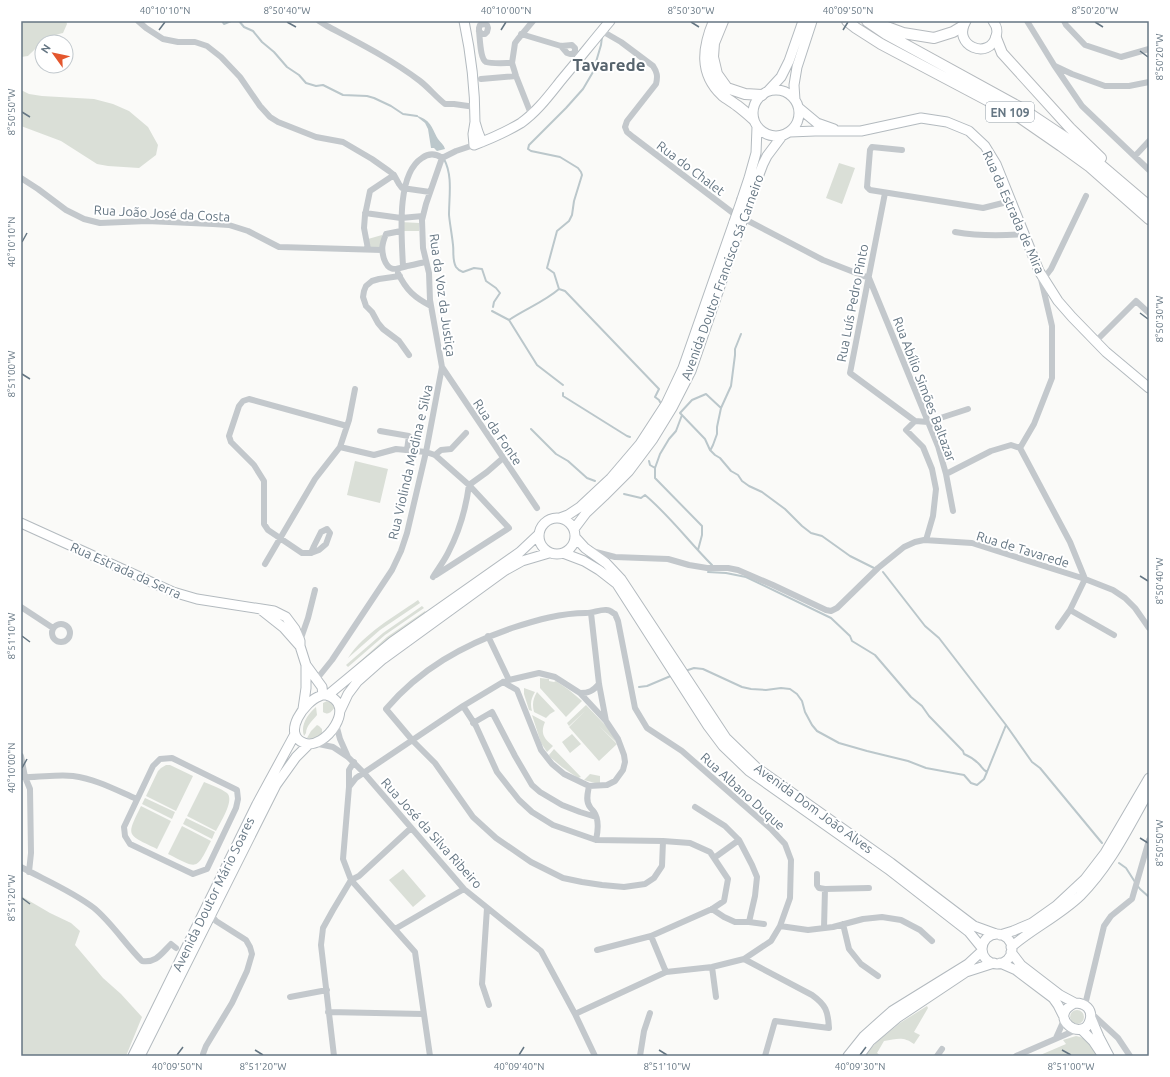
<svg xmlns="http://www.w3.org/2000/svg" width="1170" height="1077" viewBox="0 0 1170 1077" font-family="Ubuntu,sans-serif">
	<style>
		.green { fill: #dadfd7 }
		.water { fill: #bbc7cb }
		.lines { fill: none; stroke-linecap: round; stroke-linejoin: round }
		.stream { stroke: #bbc7cb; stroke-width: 2 }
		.secondary-casing { stroke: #b3babf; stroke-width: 11 }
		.primary-casing { stroke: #b5babe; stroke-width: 12 }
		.street { stroke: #c3c8cc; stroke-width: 6 }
		.secondary { stroke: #fff; stroke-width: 9 }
		.primary { stroke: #fff; stroke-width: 10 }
		.secondary-bridge-casing { stroke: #b3babf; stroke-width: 11; stroke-linecap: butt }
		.secondary-bridge { stroke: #fff; stroke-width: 9 }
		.ticks { fill: none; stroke: #657683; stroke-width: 1.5 }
		.labels { text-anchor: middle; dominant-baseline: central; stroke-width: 4; stroke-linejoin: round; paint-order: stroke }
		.shield { fill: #fff; stroke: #939fa8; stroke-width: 1 }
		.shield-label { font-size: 12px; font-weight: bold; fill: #657683 }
		.street-label { font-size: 13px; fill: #657683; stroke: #fff }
		.district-label { font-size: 17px; font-weight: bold; fill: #57646e; stroke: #fff }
		.neatline { fill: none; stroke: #657683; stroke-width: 1.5 }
		.ticks-label { font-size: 10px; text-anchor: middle; fill: #657683 }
	</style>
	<rect width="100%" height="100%" fill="#fafaf8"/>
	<!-- green -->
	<path class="green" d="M21,21h45l1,3 -4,9c-18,4 -22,11 -35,23l-7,1z
		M21,90l8,4 13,2 52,3 19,5 16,7 19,16 10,18 -2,10 -17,13 -31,-2 -11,-2 -36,-23 -40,-15z
		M839,163l16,5 -13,36 -16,-6z
		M401,222l18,1v8h-18z
		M382,235v15l-14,-1v-10z
		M355,461l33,8 -8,34 -33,-8z
		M418,600l2,3 -40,27 -32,28c16,-25 46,-41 70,-58z
		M422,606l2,2 -39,27 -37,32 -2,-2 37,-32z
		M425,611l2,3 -77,61 -2,-3 39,-35z
		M540,678l9,1v2l5,1 2,-1 13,9 13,11 -16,16 -26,-29z
		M524,688l11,4c-4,7 -5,11 -3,19l-3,-1 -5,-16z
		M537,692l18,19 -5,3 -4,4 -12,-6c-2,-8 -1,-13 3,-20z
		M327,701l7,3 1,3c-3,4 -6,9 -12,5v-9z
		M586,705l23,24 8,14 -18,-17 18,18 -18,17 -30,-34 16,-16 -16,15 -2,-3z
		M316,707l1,8c-4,5 -11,11 -11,18l-2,3c-4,-11 4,-22 12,-29z
		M532,715l13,7c-5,12 -1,16 8,24l-6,6 -6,-9z
		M317,725l2,1 3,3v5c-4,3 -9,6 -15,4l4,-7z
		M572,734l9,10 -11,9 -8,-11z
		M554,749l27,28 -3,1 -16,-11 -12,-10 -1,-2z
		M166,765h4l23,11 -17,35 -30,-15 12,-25 3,-3z
		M590,774l10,2v7h-5l-11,-3z
		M204,782c7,3 16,6 23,11 8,7 -7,30 -11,38l-29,-15z
		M145,798l30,14 -3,7 -30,-15z
		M141,806l30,15 -14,28c-31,-15 -31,-12 -16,-43z
		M186,818l29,14 -3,7 -29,-15z
		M182,826l29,15c-15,30 -13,28 -43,13z
		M403,869l23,27 -13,11 -24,-27z
		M21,896l29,17 21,10 9,8 -5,14 28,33 18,16 21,23 -16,39h-105z
		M927,1006l1,2 -14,24 6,3 -6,9c-11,-8 -17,-5 -30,-3l-7,12 4,3h-18l15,-15 22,-18z
		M1070 1017a7 7 0 1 1 14 0a7 7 0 1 1-14 0Z
		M1076,1036c12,2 16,10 21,20h-59l28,-12 -3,-4z"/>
	<!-- water -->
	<path class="water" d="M415,115c16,5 16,11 23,24 3,4 6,6 7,10l-8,2 -3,-3h-3l-3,-19 -3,-6z"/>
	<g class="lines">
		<!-- stream -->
		<path class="stream" d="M222,21l2,3 7,-3
			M239,21l5,6 9,4 9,11 12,10 13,15 12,8 7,8 10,3 7,-1 20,10 24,1 7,2 17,8 12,8 14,2
			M602,21l1,1
			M444,159c9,17 5,37 5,56 1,10 3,20 4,30 1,7 -1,15 3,22 2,3 4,4 7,5l11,-4 8,1 4,12 10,7 4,5 -6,9 -1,5
			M559,289l-5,-16 -7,-5 10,-37 12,-10 3,-6 2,-14 8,-26 -1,-3 -3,-4 -18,-11 -29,-6 -3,-2 1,-4 37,-37 17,-19 10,-17 8,-27 1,-8
			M492,311l17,9c16,-11 35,-18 50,-31l6,2 94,98 -4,8 4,3 1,2
			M509,320l28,45 26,20
			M563,393v3l64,40 3,1
			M721,408l-15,-14 -14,6 -12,13 25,26 5,11 5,5 5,3 11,13 7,4 4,6 7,5 13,6 23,17 17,17 9,7 11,3 28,20 24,12
			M682,415l-6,16 -7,8 -9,15 -5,14v10l47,48v9l-4,15
			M531,429l25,25 12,7 19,17 8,3
			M711,449l2,-4 4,-11v-7l4,-19 10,-22 4,-31v-6l6,-15
			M649,461l1,4 5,3
			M624,494l17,4 4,-3c25,21 44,47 67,70
			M708,572l18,1 20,4 85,41 19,18 2,5 23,14 36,42 11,9 7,10 34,35 1,3c5,2 11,6 15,10 3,3 4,6 8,8l19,-47
			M883,572l42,54 14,12 67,87 26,37 8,6 62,75
			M685,671l9,-3 9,1 39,18 9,2 15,1 15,-2 9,1 7,5 5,7 3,11 7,13 5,6 22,12 28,8 41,10 18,7 38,7 7,8 6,2 7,-6 3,-7
			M639,687l8,-1 26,-11
			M1119,863l7,5 9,14
			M1137,885l3,4 9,8"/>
		<defs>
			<path id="secondary" d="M464,21c7,33 11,67 11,101
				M966,21c-15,25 24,40 30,15 2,-5 0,-11 -3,-15
				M753 113a23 23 0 1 1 46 0a23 23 0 1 1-46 0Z
				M768,91l13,-14 8,-16 14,-40
				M795,100l-1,-15 3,-18 15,-46
				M799,108l18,15 17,6
				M790,132l25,-1h46l60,-13 26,4 22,9 16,15 11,18 43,107 19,30 14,16 34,35 43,36
				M482,142l-4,-10 -3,-10 -2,12 1,11c16,-6 32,-13 47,-22 17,-12 29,-29 42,-45 16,-19 31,-38 47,-57
				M742,199l7,-21 7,-25 1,-26
				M749,201l14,-37 4,-8 15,-20
				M539 536a18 18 0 1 1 36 0a18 18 0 1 1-36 0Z
				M560,518l8,-3 12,-8 31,-29 29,-34 26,-40 17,-36 51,-146
				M21,523l152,69 24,7 77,12 12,6 9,12 5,12v5l6,19v23l-3,21
				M574,529l12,-16 18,-17 25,-25 24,-32 19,-31 19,-37 50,-146
				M575,537l10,11 21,15 15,16 105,159 31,30 134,95 83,63 22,8
				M563,553l21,8 15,9 18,14 91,142 15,20 26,25 139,98 81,63 13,16
				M260,609l24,19 15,17
				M306,665l16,22 1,8
				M326,695c33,9 -1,56 -22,48 -23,-9 1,-42 16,-47 0,-1 6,-1 6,-1z
				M328,695l64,-53 128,-90 18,-17
				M340,711l8,-17 9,-12 26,-23 121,-88 18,-10 27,-8
				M982 949a15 15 0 1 1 30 0a15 15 0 1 1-30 0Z
				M1000,935l13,-4 19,-8 24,-17 29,-27 20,-26 44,-75
				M1011,947c22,-19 48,-31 69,-51 30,-30 48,-68 69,-105
				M1011,952l10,13 39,30 15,8
				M1000,963l16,7 37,28 5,7 5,10
				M1075,1003c10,0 18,6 15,17 -6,24 -45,-3 -15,-17z
				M1091,1018l8,19 10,19
				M1081,1029l12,12 10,15
				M133,1056l124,-252 38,-70
				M140,1056l136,-271 20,-28 13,-13
				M848,1056l16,-20 28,-25 76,-47 14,-13
				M859,1056l11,-15 27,-23 69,-46 28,-9"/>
			<path id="primary" d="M714,21c-11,26 -15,52 8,74 5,4 12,8 17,12 5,4 10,8 14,12
				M723,21l-9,22 -1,14 4,17 10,14 18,6 17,1
				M847,21l9,7 25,16 138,73 42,29 29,21 59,52
				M867,21l19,13 135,74 45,30 29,22 54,46
				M876,23l27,10 31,5 19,-6 10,-6
				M996,38l6,15 68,75 31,30"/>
		</defs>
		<!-- secondary casing -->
		<use href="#secondary" class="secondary-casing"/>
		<!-- primary casing -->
		<use href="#primary" class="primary-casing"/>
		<!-- street -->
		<path class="street" d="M138,21l8,7 17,11 15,3h17l12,4 14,11 19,20 20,29 10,11 8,5 38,15 27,5 29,17 17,12 5,4 5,9 3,4 28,4
			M319,21l8,5c32,17 64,33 93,55 9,7 16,16 25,23h9l21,3
			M1027,21l27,44 28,41 67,64
			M1064,21l2,4 19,20 36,12 28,-8
			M479,31l3,3h3l2,-2 1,-4 -1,-3 -3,-1 -4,1 -1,3v3c1,7 1,28 7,31 6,2 20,1 26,1
			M602,31l19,11 32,24c4,6 5,10 3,18l-29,37 -2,6 2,5 6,5 100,76 90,47 46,18
			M521,34l40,12 11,-1 3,3v3l-2,3h-3l-3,-1 -6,-7
			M1055,66l17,8 33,12h24l20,-4
			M481,79l35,-3
			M531,114l-15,-38 -4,-13 3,-20 3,-4 15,-18
			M902,150l-30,-3 -2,3 -3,37 3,3 113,18 28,-7
			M1135,156l14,-15
			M442,158l14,-7 18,-6
			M21,178l17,11 28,21 18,9 16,4 47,-2 66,3 16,1 19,6 31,16 103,3
			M885,193l-35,180 65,48 13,1 40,-13
			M365,213l36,5 22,-2
			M401,231l-15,3c-4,10 -5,15 -2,25 5,14 12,10 23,7 6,-1 13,-3 19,-4
			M955,232c23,4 46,4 69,2
			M368,249l-4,-21 1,-13 5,-24 24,-16
			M403,267c-1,-27 -8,-92 19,-109 7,-5 13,-5 20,0
			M398,273c8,17 17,25 33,33
			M400,276l-21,3 -7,2 -6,5 -2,5 -1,6 3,9 6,6 6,11 5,6 16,12 10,14
			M869,278l69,168 8,28 7,37
			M1044,278l7,-9 35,-73
			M1041,279l11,47v52l-18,46 -14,24 50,94 15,37
			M1096,341l40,-40 13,12
			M442,367l95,141
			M915,421l-9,9 17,17 9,22 4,20 -3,27 -7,24
			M380,431l29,5 -2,14
			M340,447l34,8 22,-6 30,3 9,3 34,30c-3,23 -10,47 -21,68 -4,8 -10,16 -15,24
			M435,455l6,-5 10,-1 15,-16
			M946,474l45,-23 20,-6 9,3
			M592,551l23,6 53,2 21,6 18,3h21l10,2 35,15 53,25 5,1 6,-3 41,-40 26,-21 11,-5 9,-2 48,3 113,36 28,11 12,8 10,10 14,20
			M311,553l3,-7 7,-14 6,-3 3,4 -4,11 -7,6 -8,3h-9l-34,-23 -4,-6v-43l-10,-16 -23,-23 -2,-6 10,-30 4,-5 6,-2 98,27
			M265,564l50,-85 25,-32 9,-27 6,-31
			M436,575l73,-47 -40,-43 18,-13 16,-14
			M21,607l32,21
			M1070,610l44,25
			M591,613l8,71 7,37
			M52 633a9 9 0 1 1 18 0a9 9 0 1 1-18 0Z
			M1058,627l12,-17 15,-31
			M488,636l21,44
			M300,641l8,-23 7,-28
			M316,680l16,-20 60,-90 9,-19 6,-18 19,-81 16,-85 -12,-67 -1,-27 -6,-25 -1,-28 4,-16 16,-46
			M580,693c9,0 13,-2 19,-9
			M463,706l13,20 21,46 22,28 13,12 21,13 43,15 67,1 27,2 20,9 18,27 -4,22 -12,8 -61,27 -54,14
			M473,723l19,-11 23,44 17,29 8,7 22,13 18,7 16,5
			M336,724l4,15 8,18
			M314,743l19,4 15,10 16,16 100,116 77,62 34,63 20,42
			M21,756l4,21 5,12 1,64 -2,19
			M172,758l65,32 1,9 -2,9 -29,61 -14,5 -63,-30 -5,-8 -1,-9 29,-61 7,-7z
			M354,762l-5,8v17l7,-9 107,-72 40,-24 6,-2 30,-7 16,4 25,16 26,28 12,18 6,16 1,7 -2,8 -8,11 -8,4 -18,1 -25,-12 -12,-10 -11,-14 -24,-60 -14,-8
			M21,777c17,1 35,-3 52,-1 23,3 43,14 64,23
			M589,786c-1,6 -4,15 1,21 1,2 3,3 4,5 5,7 4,19 2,28
			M349,787l-6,72 8,21 64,72 15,104
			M695,807l30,19 14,14 13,25 5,12 -2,19 -6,26
			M714,858l25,-18
			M21,867c24,13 51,24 73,41 18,15 31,36 48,53 14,2 19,-7 29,-17l5,4
			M817,874v11l2,3 6,1
			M487,908l-5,76 7,21
			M712,909l12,8 11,5h14l15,2
			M843,924l6,25 12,15 17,12
			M780,926l28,4 25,-3 30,-8 19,-2 19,3 19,10 12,11
			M824,928l1,-39 44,-1
			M395,929l69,-40
			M651,936l15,36
			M744,959l68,36c14,10 16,16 17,33l-54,-7 -10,35
			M712,967l4,30
			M290,997l37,-7
			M1085,1005l19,-79 7,-10 21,-17 17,-59
			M328,1012l95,2
			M1091,1013l27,25 12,18
			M575,1014l91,-42 46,-5 32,-8 27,-18 9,-15 10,-28 1,-38 -6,-16 -14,-15 -89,-78 -35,-23 -12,-20 -17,-87 -3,-7c-2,-1 -5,-4 -8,-4 -6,-1 -14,3 -21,3 -25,0 -49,7 -74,15 -49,17 -92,41 -126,81l27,32 22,22 38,54 23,21 35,24 32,16 19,4 20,3 22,2 21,-3 9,-6 8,-12 1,-25
			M1056,1038l8,-18
			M203,1056v-2l3,-8 26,-43 15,-32 5,-17 -2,-7 -4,-7 -30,-19 -6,-7
			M334,1056l-13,-111 2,-17 10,-18 18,-30 8,-4 52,-48
			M640,1056l4,-25 6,-18
			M937,1056l5,-7
			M1016,1056l60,-26"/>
		<!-- secondary -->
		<use href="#secondary" class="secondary"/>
		<!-- primary -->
		<use href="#primary" class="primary"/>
		<defs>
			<path id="secondary-bridge" d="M734,222l8,-23
				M741,225l8,-24"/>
		</defs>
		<!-- secondary-bridge casing -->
		<use href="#secondary-bridge" class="secondary-bridge-casing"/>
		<!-- secondary-bridge -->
		<use href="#secondary-bridge" class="secondary-bridge"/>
	</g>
	<!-- ticks -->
	<path class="ticks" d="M287,22l9,5M691,22l8,5M1095,22l8,5M159,30l6,-8M501,30l5,-8M843,30l5,-8M1140,51l8,6M22,112l8,5M22,242l5,-9M1140,313l8,6M22,374l8,5M1140,576l8,5M22,636l8,6M22,768l5,-9M1140,838l8,5M22,898l8,6M255,1050l8,5M659,1050l8,5M1062,1050l9,5M177,1055l6,-8M519,1055l5,-8M860,1055l6,-8"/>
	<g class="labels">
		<!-- shield labels -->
		<rect class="shield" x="986" y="102" width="48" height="20" rx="3"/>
		<g class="shield-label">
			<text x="1010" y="112">EN 109</text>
		</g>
		<!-- street labels -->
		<g class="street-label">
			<text transform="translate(691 168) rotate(37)">Rua do Chalet</text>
			<text transform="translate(1014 212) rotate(66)">Rua da Estrada de Mira</text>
			<text transform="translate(162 213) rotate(3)">Rua João José da Costa</text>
			<text transform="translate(722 277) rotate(-70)">Avenida Doutor Francisco Sá Carneiro</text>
			<text transform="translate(443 295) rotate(82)">Rua da Voz da Justiça</text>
			<text transform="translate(852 303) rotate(-79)">Rua Luís Pedro Pinto</text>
			<text transform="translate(925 389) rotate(69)">Rua Abílio Simões Baltazar</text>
			<text transform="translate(498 432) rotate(56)">Rua da Fonte</text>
			<text transform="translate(410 462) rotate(-77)">Rua Violinda Medina e Silva</text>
			<text transform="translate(1023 549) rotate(17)">Rua de Tavarede</text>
			<text transform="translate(126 570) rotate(24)">Rua Estrada da Serra</text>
			<text transform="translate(743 791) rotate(42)">Rua Albano Duque</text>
			<text transform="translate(814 808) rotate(36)">Avenida Dom João Alves</text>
			<text transform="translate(432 833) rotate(48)">Rua José da Silva Ribeiro</text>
			<text transform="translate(213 894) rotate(-64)">Avenida Doutor Mário Soares</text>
		</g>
		<!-- district labels -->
		<g class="district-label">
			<text x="609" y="64">Tavarede</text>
		</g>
	</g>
	<!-- border -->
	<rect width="1170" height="1077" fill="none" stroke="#ffffff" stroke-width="44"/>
	<!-- north arrow -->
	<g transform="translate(54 54) rotate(303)"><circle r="19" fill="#ffffff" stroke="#c1c8cd"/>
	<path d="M0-3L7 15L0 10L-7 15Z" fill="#e4572e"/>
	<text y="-6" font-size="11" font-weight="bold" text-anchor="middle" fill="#657683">N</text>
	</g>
	<rect x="22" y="22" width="1126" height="1033" class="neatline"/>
	<g class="ticks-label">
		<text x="165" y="14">40°10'10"N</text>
		<text x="287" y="14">8°50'40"W</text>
		<text x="506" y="14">40°10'00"N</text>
		<text x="691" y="14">8°50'30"W</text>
		<text x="848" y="14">40°09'50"N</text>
		<text x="1095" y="14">8°50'20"W</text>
		<text transform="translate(1159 57) rotate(-90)" y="4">8°50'20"W</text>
		<text transform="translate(11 112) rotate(-90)" y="4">8°50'50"W</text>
		<text transform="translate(11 242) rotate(-90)" y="4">40°10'10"N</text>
		<text transform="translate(1159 319) rotate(-90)" y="4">8°50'30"W</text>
		<text transform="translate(11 374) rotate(-90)" y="4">8°51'00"W</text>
		<text transform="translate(1159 581) rotate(-90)" y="4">8°50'40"W</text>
		<text transform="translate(11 636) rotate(-90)" y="4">8°51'10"W</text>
		<text transform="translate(11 768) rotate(-90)" y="4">40°10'00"N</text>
		<text transform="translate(1159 843) rotate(-90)" y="4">8°50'50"W</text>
		<text transform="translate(11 898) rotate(-90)" y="4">8°51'20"W</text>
		<text x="177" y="1070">40°09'50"N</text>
		<text x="263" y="1070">8°51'20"W</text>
		<text x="519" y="1070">40°09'40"N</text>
		<text x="667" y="1070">8°51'10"W</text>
		<text x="860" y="1070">40°09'30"N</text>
		<text x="1071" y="1070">8°51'00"W</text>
	</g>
</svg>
